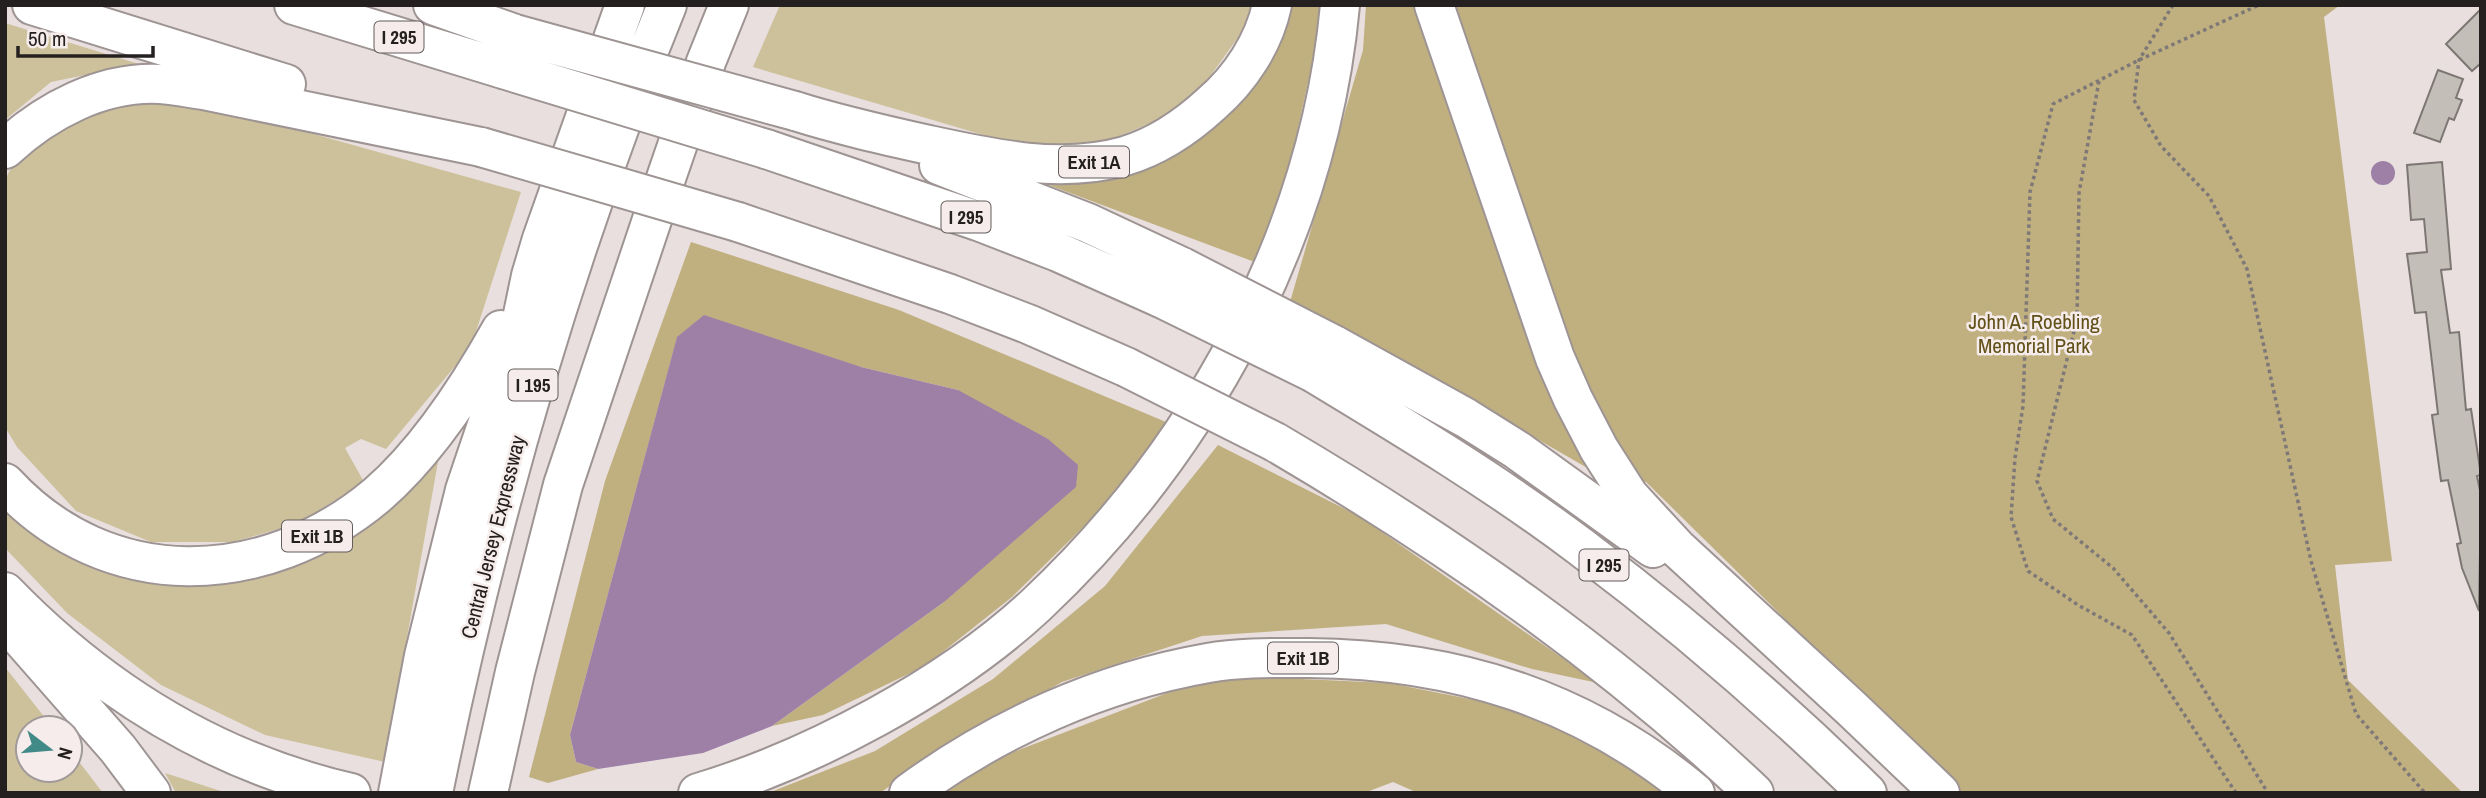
<svg xmlns="http://www.w3.org/2000/svg" width="2486" height="798" viewBox="0 0 2486 798" font-family="'Archivo Narrow',sans-serif">
	<style>
		.green { fill: #cdc19c }
		.forest { fill: #c0b080 }
		.water { fill: #9e80a7 }
		.building { fill: #c4beb9; stroke: #7d7773; stroke-width: 2 }
		.lines { fill: none; stroke-linecap: round; stroke-linejoin: round }
		.highway-casing { stroke: #9d9493; stroke-width: 42 }
		.path { stroke: #7e7877; stroke-width: 3.5; stroke-dasharray: 3.5 3.5; stroke-linecap: butt }
		.highway { stroke: #fff; stroke-width: 38 }
		.highway-bridge-casing { stroke: #9d9493; stroke-width: 42; stroke-linecap: butt }
		.highway-bridge { stroke: #fff; stroke-width: 38 }
		.labels { text-anchor: middle; dominant-baseline: central; stroke-width: 5; stroke-linejoin: round; paint-order: stroke }
		.shield { fill: #f5eceb; stroke: #635d5d; stroke-width: 2 }
		.shield-label { font-size: 19px; font-weight: bold; fill: #242020 }
		.park-label { font-size: 21px; fill: #615017; stroke: #f5eceb }
		.street-label { font-size: 21px; fill: #242020; stroke: #f5eceb }
	</style>
	<rect width="100%" height="100%" fill="#e8dfde"/>
	<!-- green -->
	<path class="green" d="M780,5h474l-2,13 -64,89 -87,37h-87l-261,-77z
		M5,23l134,41 -88,18 -46,38z
		M130,97l73,6 318,89 -50,155 -85,102 -25,-10 -16,9 19,34 -65,41 -66,19h-82l-75,-31 -59,-64 -12,-20v-247l7,-14 74,-60z
		M439,456l-54,306 -120,-27 -104,-50 -94,-72 -62,-65v-48l61,43 189,26 91,-26z
		M5,667l48,61h-25v42h42v-20l33,43h-98z
		M165,773l62,20h-51z"/>
	<!-- forest -->
	<path class="forest" d="M1287,5h38l-45,205 -20,54 -214,-80 109,-22 74,-47 47,-70z
		M1366,5h974l-16,12 68,544 -57,4 13,115 115,113h-507l-185,-188 -125,-123 -36,-1 -182,-105 -138,-74 73,-252z
		M691,242l208,68 267,112 -45,68 -109,107 -87,69 -102,49 -51,11 172,-124 14,-212 -97,-23 -184,-29 -107,397 6,27 22,7 -50,14 -19,-6 76,-296z
		M1218,445l141,71 239,167 -66,-14 -146,-45 -184,12 -140,46 -143,83 -39,28h-112l107,-42 118,-72 112,-93z
		M1214,675l175,8 146,29 138,81h-255l-25,-11 -29,11h-419l50,-34z"/>
	<!-- water -->
	<path class="water" d="M2371 173a12 12 0 1 1 24 0a12 12 0 1 1-24 0Z
		M704,315l157,52 97,23 90,49 30,26 -2,22 -132,115 -172,124 -69,27 -105,16 -22,-7 -6,-27 107,-398z"/>
	<!-- building -->
	<path class="building" d="M2481,9v54l-9,8 -26,-27z
		M2438,70l25,9 -7,19 6,2 -8,20 -5,-2 -9,24 -26,-9z
		M2442,162l9,107 -10,1 9,63 9,-1 7,78 5,-1 10,66 -4,1 4,19 -2,116 -17,-43 -5,-24 4,-1 -13,-63 -7,1 -9,-66 6,-1 -12,-102 -11,1 -8,-59 20,-2 -3,-33 -13,1 -4,-55z"/>
	<g class="lines">
		<defs>
			<path id="highway" d="M32,5l254,79
				M294,5l209,64
				M433,5l82,29
				M1434,5l121,353 18,41 26,50 30,47 48,52 174,160 89,85
				M795,111c44,14 89,24 134,34 64,14 132,29 196,11 33,-10 61,-29 86,-52 29,-25 53,-61 61,-99
				M5,149c41,-38 97,-68 155,-65 15,1 29,4 43,6l278,57
				M766,149l212,72 80,31 103,46
				M939,165l149,58 94,44
				M738,222l212,72 78,30 98,43
				M1334,345l132,73 51,32 136,98
				M1314,373c91,55 182,110 267,174 101,76 196,158 286,246
				M1275,442c172,101 334,214 479,351
				M5,483c103,112 260,106 372,12 50,-43 92,-108 124,-165
				M5,592c96,99 210,170 346,201
				M18,635l100,114 33,44
				M398,793l26,-137 41,-166 56,-166 10,-48 11,-37 83,-234
				M433,793c55,-272 129,-531 234,-788
				M488,793l27,-121 48,-187 102,-304 41,-119 23,-57
				M698,793c114,-34 251,-107 338,-188 166,-156 283,-371 304,-600
				M909,793c89,-65 191,-111 299,-130 33,-6 68,-5 101,-5 145,1 274,41 386,135"/>
		</defs>
		<!-- highway casing -->
		<use href="#highway" class="highway-casing"/>
		<!-- path -->
		<path class="path" d="M2173,5l-34,55 -5,40 27,46 48,50 38,73 64,292 45,153 69,79
			M2099,81l-20,112 -2,126 -40,162 16,38 60,49 56,65 99,160
			M2236,793l-104,-158 -54,-30 -50,-34 -17,-54 4,-59 8,-52 7,-214 23,-88 86,-44 120,-55"/>
		<!-- highway -->
		<use href="#highway" class="highway"/>
		<defs>
			<path id="highway-bridge" d="M515,34l280,77
				M503,69l263,80
				M481,147l257,75
				M1182,267l152,78
				M1161,298l153,75
				M1126,367l149,75"/>
		</defs>
		<!-- highway-bridge casing -->
		<use href="#highway-bridge" class="highway-bridge-casing"/>
		<!-- highway-bridge -->
		<use href="#highway-bridge" class="highway-bridge"/>
	</g>
	<g class="labels">
		<!-- shield labels -->
		<g class="shield">
			<rect x="374.5" y="21.5" width="49" height="31" rx="5"/>
			<rect x="1059" y="146.5" width="70" height="31" rx="5"/>
			<rect x="941.5" y="201.5" width="49" height="31" rx="5"/>
			<rect x="508.5" y="369.5" width="49" height="31" rx="5"/>
			<rect x="282" y="520.5" width="70" height="31" rx="5"/>
			<rect x="1579.5" y="549.5" width="49" height="31" rx="5"/>
			<rect x="1268" y="642.5" width="70" height="31" rx="5"/>
		</g>
		<g class="shield-label">
			<text x="399" y="37">I 295</text>
			<text x="1094" y="162">Exit 1A</text>
			<text x="966" y="217">I 295</text>
			<text x="533" y="385">I 195</text>
			<text x="317" y="536">Exit 1B</text>
			<text x="1604" y="565">I 295</text>
			<text x="1303" y="658">Exit 1B</text>
		</g>
		<!-- park labels -->
		<g class="park-label">
			<text x="2034" y="321">John A. Roebling<tspan x="2034" dy="24">Memorial Park</tspan></text>
		</g>
		<!-- street labels -->
		<g class="street-label">
			<text transform="translate(493 537) rotate(-76)">Central Jersey Expressway</text>
		</g>
	</g>
	<!-- border -->
	<rect width="2486" height="798" fill="none" stroke="#242020" stroke-width="14"/>
	<!-- north arrow -->
	<g transform="translate(49 749) rotate(106)"><circle r="33" fill="#f5eceb" stroke="#a19a9a" stroke-width="2"/>
	<path d="M0-5L12 26L0 18L-12 26Z" fill="#428a87"/>
	<text y="-10" font-size="19" font-weight="bold" text-anchor="middle" fill="#242020">N</text>
	</g>
	<!-- scale -->
	<path d="M18 46v10h135v-10" fill="none" stroke="#242020" stroke-width="3.5"/>
	<text x="28" y="46" font-size="21" fill="#242020" stroke="#f5eceb" stroke-width="5" paint-order="stroke">50 m</text>
</svg>
